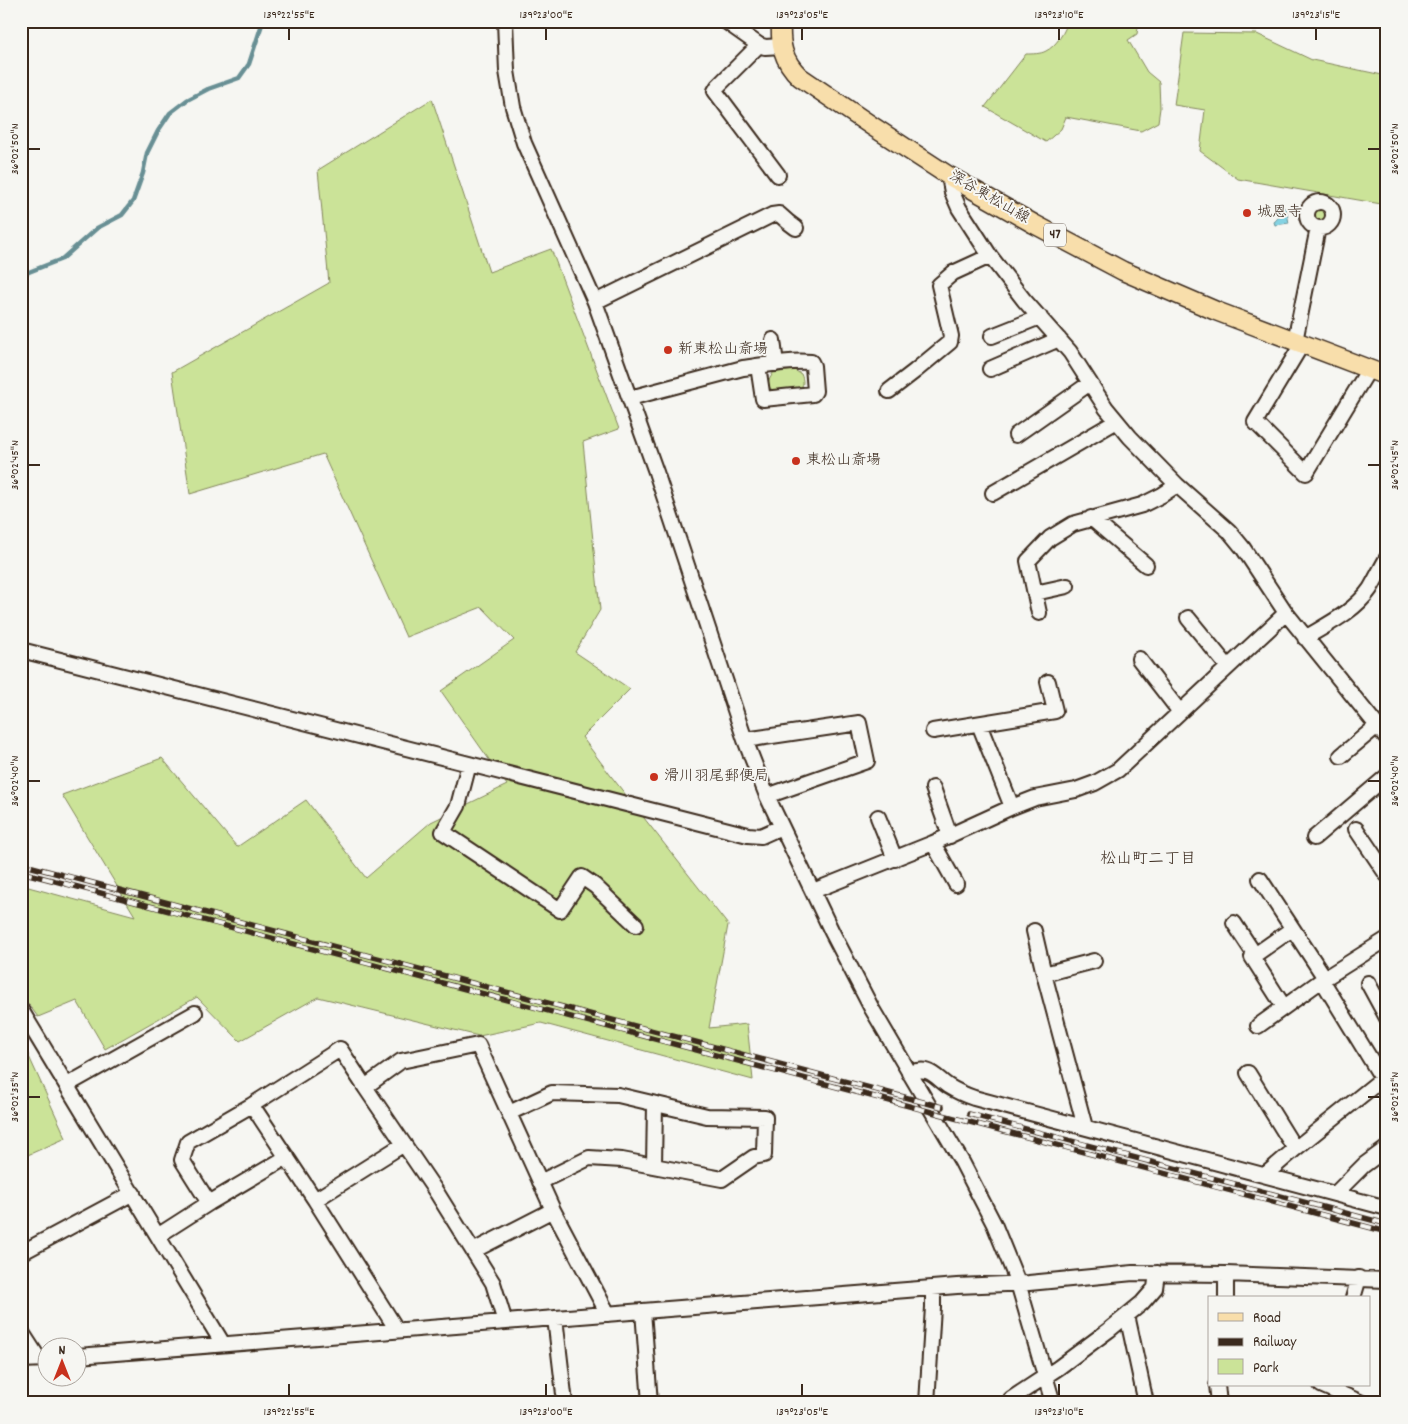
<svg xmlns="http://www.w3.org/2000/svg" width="1408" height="1424" viewBox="0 0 1408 1424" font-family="Dekko,'Klee One',sans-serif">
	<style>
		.green { fill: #cbe398; stroke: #83865b }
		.water { fill: #84d2e2; stroke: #678f94 }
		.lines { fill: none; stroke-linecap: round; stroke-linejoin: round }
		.stream { stroke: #678f94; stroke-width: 4.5 }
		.minor-casing { stroke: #3b2a1e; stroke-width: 18 }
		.major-casing { stroke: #3b2a1e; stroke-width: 21 }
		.minor { stroke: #f6f6f2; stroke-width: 14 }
		.major { stroke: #f8deab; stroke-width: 18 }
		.rail-casing { stroke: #3b2a1e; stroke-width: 5.5 }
		.rail { stroke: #f6f6f2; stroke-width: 4; stroke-dasharray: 11; stroke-linecap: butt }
		.ticks { fill: none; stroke: #3b2a1e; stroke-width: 2 }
		.poi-dot { fill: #c8321e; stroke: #f6f6f2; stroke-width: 2 }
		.labels { text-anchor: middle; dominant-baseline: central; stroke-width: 4; stroke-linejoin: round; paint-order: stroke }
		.shield { fill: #f6f6f2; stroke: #73675e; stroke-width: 1 }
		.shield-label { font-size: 14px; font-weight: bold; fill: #3b2a1e }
		.street-label { font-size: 15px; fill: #3b2a1e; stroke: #f6f6f2 }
		.poi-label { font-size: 15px; fill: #3b2a1e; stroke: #f6f6f2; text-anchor: start }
		.neighbourhood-label { font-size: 16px; fill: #3b2a1e; stroke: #f6f6f2 }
		.neatline { fill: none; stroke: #3b2a1e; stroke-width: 2 }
		.ticks-label { font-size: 12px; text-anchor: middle; fill: #3b2a1e }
	</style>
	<rect width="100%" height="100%" fill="#f6f6f2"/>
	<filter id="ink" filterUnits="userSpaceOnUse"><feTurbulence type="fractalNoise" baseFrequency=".02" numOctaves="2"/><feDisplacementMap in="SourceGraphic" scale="10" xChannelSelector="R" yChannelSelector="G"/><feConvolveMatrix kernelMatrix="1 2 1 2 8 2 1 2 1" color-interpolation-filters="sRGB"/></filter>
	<g filter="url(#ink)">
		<!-- green -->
		<path class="green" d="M1067,21h72l-2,13 -9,6 19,32 12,10 1,26 -2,14 -17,9 -75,-14 -5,12 -15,13 -61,-35 41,-53c6,0 15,0 20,-3 9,-4 21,-21 21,-30z
			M1184,33l73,1 55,26 75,16v129l-149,-26 -38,-28 5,-41 -31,-5z
			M432,99l57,173 62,-23 68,180 -36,13 17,168 -25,42 55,37 -48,48 29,39 117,149 -19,103 38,-4 6,56 -212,-57 -62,13 -161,-39 -78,44 -43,-44 -92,52 -28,-48 -39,16 -17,-23v-109l114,31 -73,-121 100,-37 75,89 69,-47 60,78 65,-56 76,-37 -66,-94 73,-51 -32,-33 -76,30 -83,-183 -133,40 -18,-122 157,-89 -11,-113z
			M1312 214a8 8 0 1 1 16 0a8 8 0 1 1-16 0Z
			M794,370l7,4c3,7 3,11 -2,16l-24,2 -5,-4 -2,-6 5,-9z
			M21,1039l45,99 -45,20z"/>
		<!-- water -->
		<path class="water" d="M1285,207l1,1 3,15 -14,2 -1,-3c6,-4 5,-11 11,-15z"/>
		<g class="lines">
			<!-- stream -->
			<path class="stream" d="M21,275l41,-16 35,-31 25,-13 11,-14 10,-28 4,-20 11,-22 12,-18 17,-13 21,-11 31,-11 10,-14 14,-43"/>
			<defs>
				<path id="minor" d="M505,21l2,50 6,36 11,36 71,159 61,170 89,268 22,56 65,136 40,77 90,153 32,62 24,59 35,120
					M725,21l34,24 6,2 17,-1
					M759,45l-41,41 -3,5 63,84
					M949,176l3,16 7,16 31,48 34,44 46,52 36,56 24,29 47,48 52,46 14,17 43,65 101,125
					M1307 215a13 13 0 1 1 26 0a13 13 0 1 1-26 0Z
					M595,302l177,-87 7,-1 9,8 8,6
					M992,336l48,-19
					M773,340l3,24
					M1295,341l23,-113
					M1302,344l-47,78 51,51 63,-104
					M990,369l69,-30
					M889,391l26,-20 35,-29 1,-6 -12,-51 14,-12 37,-17
					M630,398l113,-30c22,-3 46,-8 68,-6l2,4 2,25 -2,3 -50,5 -5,-33
					M1016,435l74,-52
					M993,493l124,-72
					M1091,518l55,47
					M1035,593l32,-7
					M1039,613l-11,-52 22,-23 23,-14 69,-19 20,-10 15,-10
					M1188,618l40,49
					M1305,638c23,-14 49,-26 65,-49 6,-10 11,-21 17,-31
					M21,650l727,185 13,1 20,-9
					M1139,659l41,53
					M979,724l33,83
					M933,731l122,-20 -7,-29
					M745,740l114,-17 8,38 -100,35
					M1341,756l36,-30
					M469,764l-11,42 -15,26 117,78 22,-33 13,9 41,39
					M933,788l17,48
					M878,817l17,42
					M1356,829l31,46
					M1314,838l73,-62
					M933,843l23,41
					M1260,879l65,99
					M813,891l120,-48 79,-36 23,-9 41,-8 19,-7 23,-13 168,-157
					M1234,923l21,32
					M1034,931l10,43 41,153
					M1044,974l50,-13
					M1322,980l60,98
					M1368,983l19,35
					M1284,1007l-32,-50 40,-28
					M21,1010l202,334
					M1258,1026l64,-46 65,-41
					M909,1073c21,-7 24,2 39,13 8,5 17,9 26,12l413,110
					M1248,1073l47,76
					M67,1085l128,-72
					M365,1087l-25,-38 -88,56 63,95 82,130
					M252,1105l-64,37 -6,18 27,43 78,-46
					M509,1113l43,-20 66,2 89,21 58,1 -1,38 -10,2 -32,22 -100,-19 -33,-2 -49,24
					M654,1166l1,-62
					M1265,1175l30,-26 92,-74
					M1335,1194l29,-29 23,-17
					M315,1200l89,-56
					M159,1235l50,-32
					M473,1251l80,-41
					M21,1253l112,-60
					M1226,1298v-24
					M1353,1298l6,-20
					M643,1311l7,92
					M1127,1315l19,88
					M555,1318l10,85
					M505,1322l-12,-39 -56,-90 -72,-106 36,-26 77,-16 75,165 55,104
					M21,1331l18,28
					M78,1356l879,-70 72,-3 104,-10 93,1 161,6
					M21,1360l26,-1
					M1217,1385l2,18
					M1321,1385l41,18
					M1011,1399l47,-31 51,-38 33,-27 13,-15 2,-15
					M927,1403l6,-96v-19"/>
				<path id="major" d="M781,21c-1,23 1,39 19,56l72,49 77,50 85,48 89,47 93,40 171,65"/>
			</defs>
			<!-- minor casing -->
			<use href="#minor" class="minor-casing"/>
			<!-- major casing -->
			<use href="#major" class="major-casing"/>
			<!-- minor -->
			<use href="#minor" class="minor"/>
			<!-- major -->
			<use href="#major" class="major"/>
			<defs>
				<path id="rail" d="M21,864l921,243
					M21,872l1366,360
					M969,1114l418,110"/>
			</defs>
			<!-- rail casing -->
			<use href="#rail" class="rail-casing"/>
			<!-- rail -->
			<use href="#rail" class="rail"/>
		</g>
	</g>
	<!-- ticks -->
	<path class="ticks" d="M289,28v12M546,28v12M802,28v12M1059,28v12M1316,28v12M28,149h12M1368,149h12M28,465h12M1368,465h12M28,781h12M1368,781h12M28,1097h12M1368,1097h12M289,1384v12M546,1384v12M802,1384v12M1059,1384v12"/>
	<!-- markers -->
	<g class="poi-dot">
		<circle cx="1247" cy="213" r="5"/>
		<circle cx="668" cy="350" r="5"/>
		<circle cx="796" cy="461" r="5"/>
		<circle cx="654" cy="777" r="5"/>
	</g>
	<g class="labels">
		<!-- shield labels -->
		<rect class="shield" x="1044" y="223.5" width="22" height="23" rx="4"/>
		<g class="shield-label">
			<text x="1055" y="235">47</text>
		</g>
		<!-- street labels -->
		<g class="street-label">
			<text transform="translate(989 198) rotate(30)">深谷東松山線</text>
		</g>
		<!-- poi labels -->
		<g class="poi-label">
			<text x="1257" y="213">城恩寺</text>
			<text x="678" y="350">新東松山斎場</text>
			<text x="806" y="461">東松山斎場</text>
			<text x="664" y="777">滑川羽尾郵便局</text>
		</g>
		<!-- neighbourhood labels -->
		<g class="neighbourhood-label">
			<text x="1148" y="859">松山町二丁目</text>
		</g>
	</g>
	<!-- margin -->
	<rect width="1408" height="1424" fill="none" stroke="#f6f6f2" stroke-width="55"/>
	<!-- legend -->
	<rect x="1208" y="1296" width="162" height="90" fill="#f6f6f2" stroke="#aba49d"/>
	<rect x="1218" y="1313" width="25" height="8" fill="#f8deab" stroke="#aba49d"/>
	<text x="1253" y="1322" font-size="15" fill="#3b2a1e">Road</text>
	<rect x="1218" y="1338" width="25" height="8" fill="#3b2a1e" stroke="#aba49d"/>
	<text x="1253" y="1346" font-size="15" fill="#3b2a1e">Railway</text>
	<rect x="1218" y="1359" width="25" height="15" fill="#cbe398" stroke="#aba49d"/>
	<text x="1253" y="1372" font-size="15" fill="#3b2a1e">Park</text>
	<!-- north arrow -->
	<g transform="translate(62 1362)"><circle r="24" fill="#f6f6f2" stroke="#aba49d"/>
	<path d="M0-4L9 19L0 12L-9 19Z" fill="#c8321e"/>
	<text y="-8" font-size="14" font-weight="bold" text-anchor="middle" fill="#3b2a1e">N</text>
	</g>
	<rect x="28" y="28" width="1352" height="1368" class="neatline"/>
	<g class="ticks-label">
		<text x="289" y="18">139°22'55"E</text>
		<text x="546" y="18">139°23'00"E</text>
		<text x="802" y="18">139°23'05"E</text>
		<text x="1059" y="18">139°23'10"E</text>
		<text x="1316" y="18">139°23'15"E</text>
		<text transform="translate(14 149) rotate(-90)" y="4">36°02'50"N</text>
		<text transform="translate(1394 149) rotate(-90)" y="4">36°02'50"N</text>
		<text transform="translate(14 465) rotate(-90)" y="4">36°02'45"N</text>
		<text transform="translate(1394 465) rotate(-90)" y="4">36°02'45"N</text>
		<text transform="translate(14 781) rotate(-90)" y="4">36°02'40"N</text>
		<text transform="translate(1394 781) rotate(-90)" y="4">36°02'40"N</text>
		<text transform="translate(14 1097) rotate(-90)" y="4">36°02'35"N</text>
		<text transform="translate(1394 1097) rotate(-90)" y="4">36°02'35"N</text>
		<text x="289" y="1415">139°22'55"E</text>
		<text x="546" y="1415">139°23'00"E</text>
		<text x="802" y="1415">139°23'05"E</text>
		<text x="1059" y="1415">139°23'10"E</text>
	</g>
</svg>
